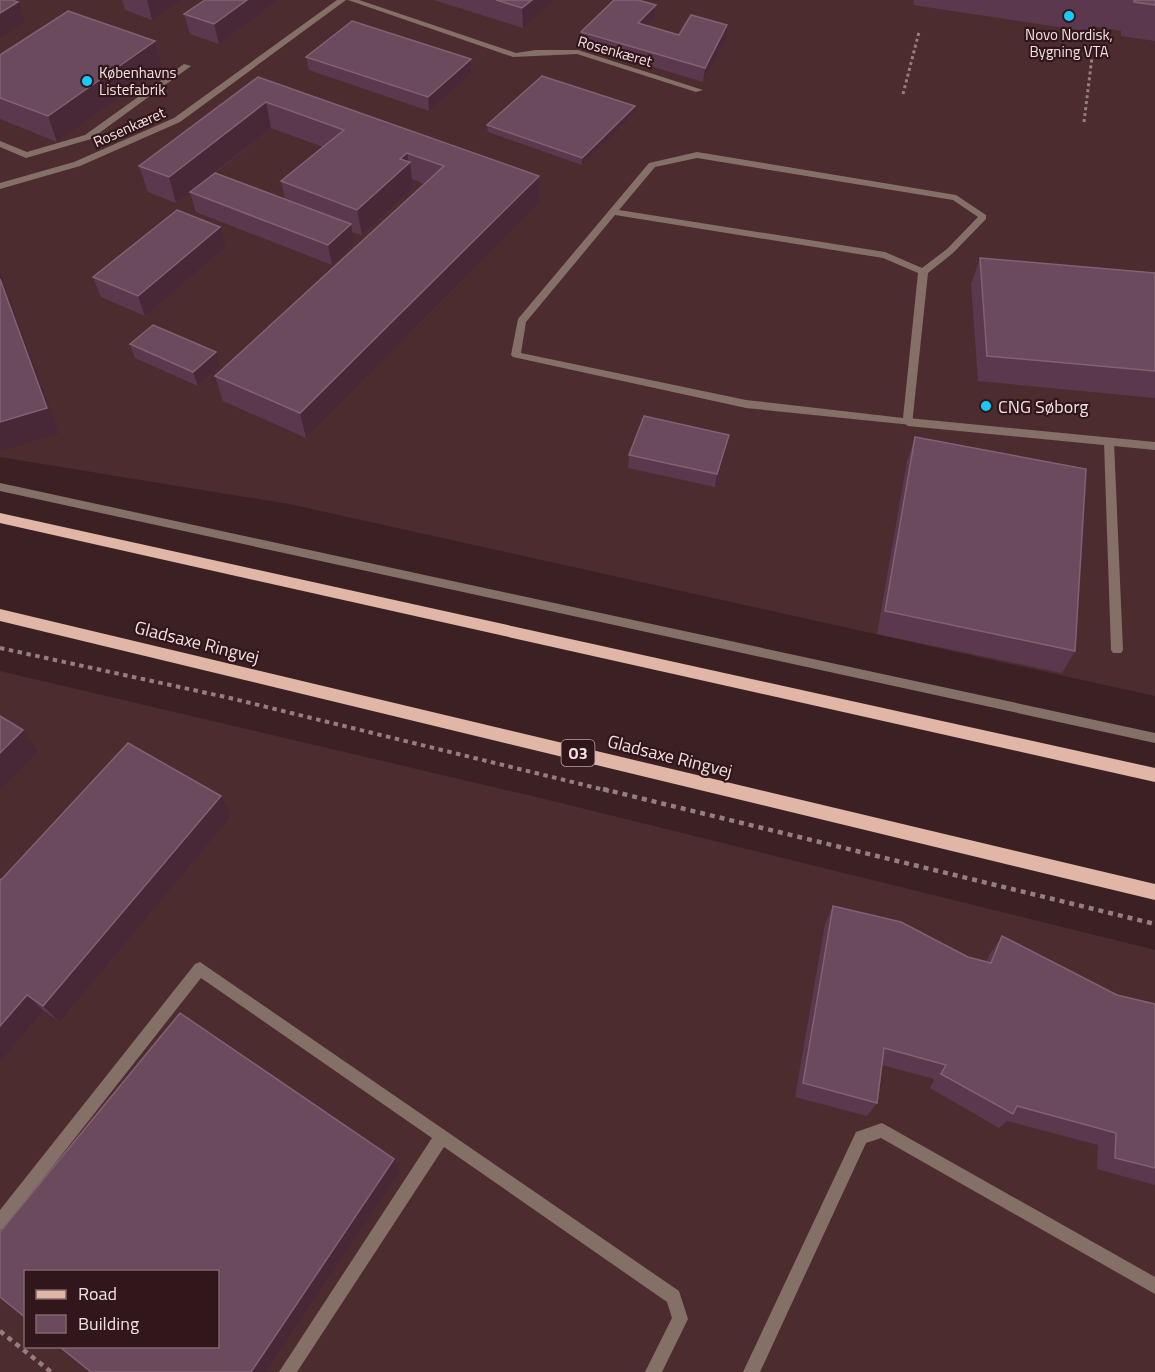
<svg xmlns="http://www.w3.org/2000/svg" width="1155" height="1372" viewBox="0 0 1155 1372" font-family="'Titillium Web',sans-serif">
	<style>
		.built { fill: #4d2c30; fill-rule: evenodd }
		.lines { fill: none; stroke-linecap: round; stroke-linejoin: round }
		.path-far2 { stroke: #957e80; stroke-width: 3; stroke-dasharray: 3 3; stroke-linecap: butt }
		.path-far1 { stroke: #957e80; stroke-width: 4; stroke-dasharray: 4.5 4.5; stroke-linecap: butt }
		.path { stroke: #957e80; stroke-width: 4.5; stroke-dasharray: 5 5; stroke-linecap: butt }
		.service { fill: #857068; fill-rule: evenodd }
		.minor { fill: #857068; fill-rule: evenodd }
		.primary { fill: #e1b6a6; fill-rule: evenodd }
		.wall { fill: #5b384d; fill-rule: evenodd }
		.shaded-wall { fill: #482736 }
		.building { fill: #6c4a5d; stroke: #816172; stroke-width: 1.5 }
		.poi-dot { fill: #18cafc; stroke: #31171b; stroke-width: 2 }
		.labels { text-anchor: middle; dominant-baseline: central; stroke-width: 4.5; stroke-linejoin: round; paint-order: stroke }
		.far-poi-label { font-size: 15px; fill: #f3e0e1; stroke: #31171b }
		.far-street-label { font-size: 15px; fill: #f3e0e1; stroke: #31171b }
		.shield { fill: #31171b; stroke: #b9a4a6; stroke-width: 1.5 }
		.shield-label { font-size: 16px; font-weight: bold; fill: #f3e0e1 }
		.poi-label { font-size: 18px; fill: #f3e0e1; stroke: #31171b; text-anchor: start }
		.street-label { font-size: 18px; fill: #f3e0e1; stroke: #31171b }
	</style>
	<rect width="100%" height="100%" fill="#3c2124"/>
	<!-- built -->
	<path class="built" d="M0,0h1155v696l-866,-192 -289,-47z
		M0,671l557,131 598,148v422h-1155zM26,1272h192v74h-192z"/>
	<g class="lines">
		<!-- path-far2 -->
		<path class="path-far2" d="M903,94l16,-62
			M1084,122l8,-65"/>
		<!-- path-far1 -->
		<path class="path-far1" d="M0,648l230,50 379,93"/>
		<!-- path -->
		<path class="path" d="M603,789l552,135
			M0,1331l51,41"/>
		<!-- service -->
		<path class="service" d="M184,64l7,2 -100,73 -65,19 -26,-11v-6l27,11 58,-17z
			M697,152l259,43 30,20v4l-33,34 -25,20 -16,152 -166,-17 -233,-51 -2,-2 7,-36 131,-156zM697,158l256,42 25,17 -31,32 -25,19 -37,-16 -266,-42 36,-43zM615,215l268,43 35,15 -15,145 -157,-18 -225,-47 5,-31z
			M1109,438l5,4 9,208 -2,3h-8l-2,-3 -7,-208z
			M0,483l1155,250v10l-1155,-252z
			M200,962l479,329 9,28 -26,53h-17l27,-54 -5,-16 -223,-155 -147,225h-18l153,-234 -231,-160 -196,249 -5,3v-20l195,-246z
			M882,1123l273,154v17l-274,-156 -15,5 -106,229h-17l113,-240z"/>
		<!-- minor -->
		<path class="minor" d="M337,0h9l-166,122 -100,44 -80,23v-6l74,-21 100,-44z
			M348,0h11l157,53 20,-3h42l125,40 -7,2 -119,-38 -64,3z
			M908,418l247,24v8l-247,-24 -5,-4z"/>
		<!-- primary -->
		<path class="primary" d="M0,513l1155,255v14l-1155,-259z
			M0,609l1155,275v16l-1155,-279z"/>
	</g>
	<!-- wall -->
	<path class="wall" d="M122,0h59l-29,20 -27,-10z
		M279,0l-60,44 -29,-10 -6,-20z
		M434,0h121l-32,28z
		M914,0h241v41l-34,-5v-5l-29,-5 -1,6 -178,-27z
		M656,5l-1,13 -7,8 31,9 47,4 -23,43 -122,-37v-13z
		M155,41l7,26 -105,75 -57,-23v-64z
		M306,57l165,2 1,14 -43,38 -120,-41z
		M258,77l281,99 1,26 -234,236 -83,-37 -8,-25 209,-192 -12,-5 1,9 -51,47 -10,-3 2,12 -22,21 -136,-53 -6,-20 -14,11 -28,-11 -9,-26zM271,128l52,19 -42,34 4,18 -70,-26z
		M635,113l-53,52 -94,-33 -1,-7z
		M226,247l-81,69 -44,-19 -8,-20z
		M980,258l175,15v125l-177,-17 -7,-97z
		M130,344l90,22 -22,20 -63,-28z
		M729,435l-2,13 -12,39 -87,-19 1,-13z
		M915,437l160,214 -13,22 -185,-39 30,-173z
		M231,817l-171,205 -16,-11 -44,51v-183l1,1z
		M833,906l135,51 18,5 4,-8 12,-18 115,59 38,9v181l-58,-16 1,-24 -91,-24 -8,7 -69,-40 4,-9 -52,-14 -5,38 -10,13 -72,-19 30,-173z"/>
	<!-- shaded-wall -->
	<path class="shaded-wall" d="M147,0h34l-29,20z
		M247,0h32l-60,44 -5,-20z
		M532,0h23l-32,28 -1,-20z
		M18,2l7,20 -25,16v-25z
		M656,5l-1,13 -18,19 1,-14z
		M727,25l-1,14 -23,43 2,-14z
		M155,41l7,26 -105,75 -9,-26z
		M471,59l1,14 -43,38 -1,-14z
		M266,102l5,26 -95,75 -7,-26z
		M635,106v7l-53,52v-7z
		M407,153l2,10 1,-1 3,26 -51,47 -5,-25 43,-51z
		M539,176l1,26 -234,236 -6,-25z
		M351,224l3,20 -22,21 -4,-20z
		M220,227l6,20 -81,69 -7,-20z
		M0,272l59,161 -59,18z
		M216,352l4,14 -22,20 -5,-14z
		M729,435l-2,13 -12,39 2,-13z
		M23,730l15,21 -38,39v-37z
		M221,796l10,21 -171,205 -17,-16z
		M27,995l17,16 -44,51v-36z
		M394,1159l6,12 -134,201h-15z"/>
	<!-- building -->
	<path class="building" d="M0,0h12l6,2 -18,11z
		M205,0h42l-33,24 -30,-10z
		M496,0h36l-10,8z
		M614,0h24l18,5 -18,18 41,12 12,-20 36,10 -22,43 -124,-36z
		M1134,0h21v5l-21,-3z
		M68,11l87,30 -107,75 -48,-18v-43z
		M352,21l119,38 -43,38 -122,-40z
		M542,76l93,30 -53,52 -95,-33z
		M258,77l281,99 -239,237 -85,-37 229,-210 -37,-13 -7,6 10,3 -53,48 -76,-29 63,-51 -78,-28 -97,75 -30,-11z
		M215,173l136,51 -23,21 -138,-53z
		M177,210l43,17 -82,69 -45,-19z
		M980,258l175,15v98l-168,-15z
		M0,279l47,129 -47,14z
		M153,325l63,27 -23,20 -63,-28z
		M644,416l85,19 -12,39 -88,-19z
		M915,437l171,32 -11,182 -190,-40z
		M0,716l23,14 -23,23z
		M128,743l93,53 -178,210 -16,-11 -27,31v-147l1,1z
		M833,906l68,16 67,35 23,6 11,-27 115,59 38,9v164l-40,-10 1,-25 -99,-27 -4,8 -72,-40 5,-9 -62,-17 -7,55 -74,-20z
		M180,1013l214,146 -143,213h-160l-31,-25h158v-75h-192v46l-26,-21v-65z"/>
	<!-- markers -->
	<g class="poi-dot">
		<circle cx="1069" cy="16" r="6"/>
		<circle cx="87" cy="81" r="6"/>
		<circle cx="986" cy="406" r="6"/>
	</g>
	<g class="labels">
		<!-- far-poi labels -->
		<g class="far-poi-label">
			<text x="1069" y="34">Novo Nordisk,<tspan x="1069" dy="17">Bygning VTA</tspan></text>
			<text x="99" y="72" text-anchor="start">Københavns<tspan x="99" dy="17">Listefabrik</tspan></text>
		</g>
		<!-- far-street labels -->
		<g class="far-street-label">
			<text transform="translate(615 51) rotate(16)">Rosenkæret</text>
			<text transform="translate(129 127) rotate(-24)">Rosenkæret</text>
		</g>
		<!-- shield labels -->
		<rect class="shield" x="561.5" y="740" width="33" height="26" rx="4.5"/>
		<g class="shield-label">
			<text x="578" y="753">O3</text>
		</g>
		<!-- poi labels -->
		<g class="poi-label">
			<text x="998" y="406">CNG Søborg</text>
		</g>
		<!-- street labels -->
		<g class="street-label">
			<text transform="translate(197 642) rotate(14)">Gladsaxe Ringvej</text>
			<text transform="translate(670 756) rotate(14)">Gladsaxe Ringvej</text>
		</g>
	</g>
	<!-- legend -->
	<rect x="24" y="1270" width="195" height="78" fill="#31171b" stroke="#7f676a" stroke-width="1.5"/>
	<rect x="36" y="1290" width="30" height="9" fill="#e1b6a6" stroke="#7f676a" stroke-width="1.5"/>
	<text x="78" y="1300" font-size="18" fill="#f3e0e1">Road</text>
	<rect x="36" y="1315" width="30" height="18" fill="#6c4a5d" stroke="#7f676a" stroke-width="1.5"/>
	<text x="78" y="1330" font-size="18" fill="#f3e0e1">Building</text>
</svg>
